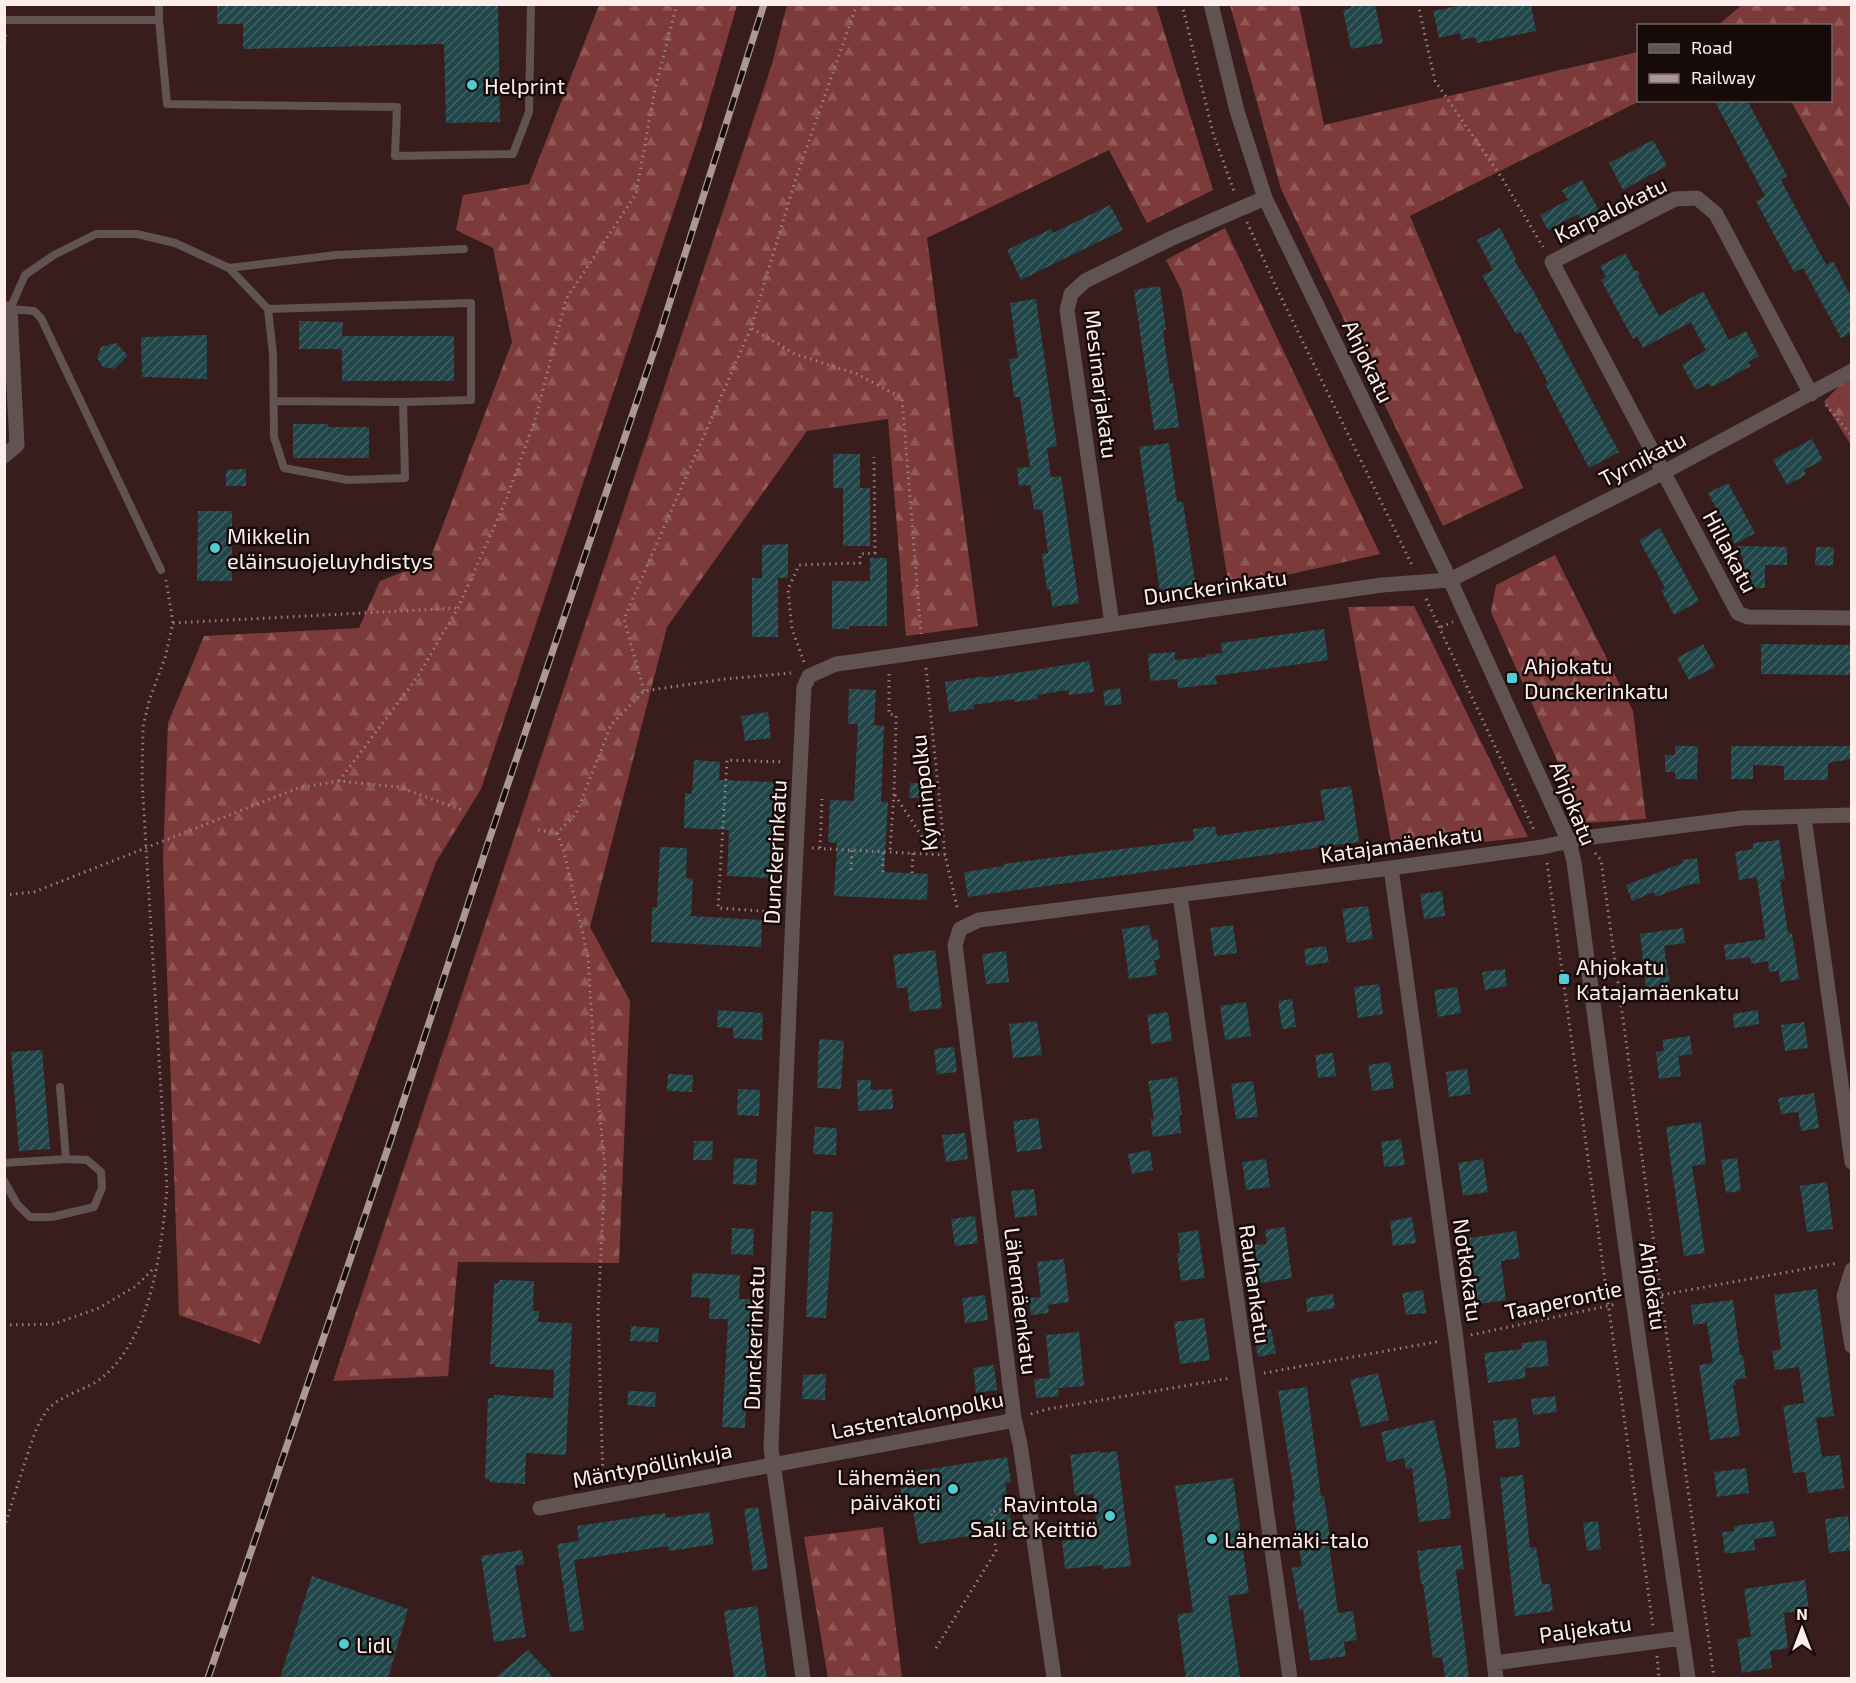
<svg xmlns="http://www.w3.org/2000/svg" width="1856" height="1683" viewBox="0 0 1856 1683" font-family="'Exo 2',sans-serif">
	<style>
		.forest { fill: url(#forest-firs) }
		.building { fill: url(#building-hatch) }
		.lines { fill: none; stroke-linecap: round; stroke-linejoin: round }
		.path { stroke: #978180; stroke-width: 3; stroke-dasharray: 1.5 4.5; stroke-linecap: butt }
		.service { stroke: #615352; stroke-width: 8 }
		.minor { stroke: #615352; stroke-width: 15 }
		.rail-casing { stroke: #ab9795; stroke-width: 7 }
		.rail { stroke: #170b0a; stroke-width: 4.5; stroke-dasharray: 14; stroke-linecap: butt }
		.poi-dot { fill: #51ccd5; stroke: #170b0a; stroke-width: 2 }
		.labels { text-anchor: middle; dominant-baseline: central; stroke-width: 5; stroke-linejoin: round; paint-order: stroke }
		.poi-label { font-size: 22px; fill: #fdeeec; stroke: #170b0a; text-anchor: start }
		.street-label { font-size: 22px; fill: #fdeeec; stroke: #170b0a }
	</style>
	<defs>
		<pattern id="forest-firs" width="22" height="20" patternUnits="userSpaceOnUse" patternTransform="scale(1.5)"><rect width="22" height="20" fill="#7c3b3a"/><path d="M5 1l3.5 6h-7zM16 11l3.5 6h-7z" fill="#905857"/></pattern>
		<pattern id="building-hatch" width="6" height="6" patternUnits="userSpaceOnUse" patternTransform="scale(1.5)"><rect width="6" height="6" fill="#214649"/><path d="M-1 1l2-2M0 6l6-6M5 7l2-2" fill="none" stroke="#426163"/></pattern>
	</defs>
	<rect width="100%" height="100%" fill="#381d1c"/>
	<!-- forest -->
	<path class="forest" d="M1743,4l108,1v205l-60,-109 39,-1v-74l-112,-1z
		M599,5h138l-36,124 -220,660 -45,73 -176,482 -81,-29 -16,-455 5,-137 36,-87 155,-8 21,-47 49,-19 83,-220 -19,-94 -37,-18 7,-35 66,-11z
		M787,5h369l57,185 -66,33 -38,-73 -182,88 51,388 -72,10 -18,-217 -81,12 -140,196 -77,300 40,74 -11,262 -161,-1 -10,114 -115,5 439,-1317z
		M1230,5h69l25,120 314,-73 2,49 -230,115 113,272 -80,38 -162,-337z
		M1225,228l155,326 -151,34 -47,-297 -16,-31z
		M1851,373v72l-27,-43z
		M1555,555l78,156 13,108 -61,4 -94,-211 5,-27z
		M1414,606l114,231 -135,15 -45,-245z
		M883,1527l19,151h-74l-24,-141z"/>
	<!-- building -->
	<path class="building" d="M217,4h281l2,118 -54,1 -2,-79 -201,5v-25h-26z
		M1350,4h25l8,39 -32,6 -8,-39 8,-2z
		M1467,4h64l5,27 -59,12 -2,-6 -14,3 -1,-7 -21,5 -6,-27z
		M1714,100h33l40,76 -6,4 45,85 7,-4 18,36v36l-10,5 -38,-70 -9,4 -38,-71 9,-5z
		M1653,140l14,26 -44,24 -14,-27z
		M1582,180l20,36 -18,9 -6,-11 -30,16 -8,-15 28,-15 -6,-10z
		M1110,205l13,25 -102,50 -14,-30 44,-21 2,4z
		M1500,228l16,31 -2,1 20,32 85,160 -30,16 -44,-84 3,-1 -27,-51 -5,2 -34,-58 11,-6 -16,-30z
		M1625,253l9,17 6,2 -2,5 21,39 44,-25 26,49 17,-9 13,25 -11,6 3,4 -39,21 -3,-4 -13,7 -14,-25 24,-15 -15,-28 -48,26 -6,-12 -4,3 -32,-59 5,-3 -6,-11z
		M1160,286l6,44h-3l7,53h3l6,44 -25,3 -20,-140z
		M1036,299l21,147 -10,2 4,29 10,-1 18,127 -27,4 -2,-18 -3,1 -5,-36 6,-1 -6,-44 -8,1 -4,-25 -11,1 -2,-18 13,-1 -10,-70h-6l-5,-38 9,-1 -8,-55z
		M299,321l44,1 -1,14h112v45h-112v-32h-43z
		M207,335v44l-65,-2 -1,-40z
		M116,343l12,13 -14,13 -11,-2 -6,-9 4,-11z
		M293,424h35v3h41v31h-76z
		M1812,439l11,21 -19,10 2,5 -19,10 -14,-25z
		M1169,443l8,59h6l13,85 -36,5 -21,-145z
		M833,454h27v34h10v58h-27v-58h-10z
		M246,469v17h-20v-16z
		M1728,483l27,50 -20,11 -27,-51z
		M198,511h34v70h-35z
		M1660,528l39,73 -25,14 -13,-25 4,-2 -26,-48z
		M788,544v34h-10v59h-26v-59h10v-33z
		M1737,546l50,1v18h-22v23h-22v-30z
		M1816,547h18l-1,19 -18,-1z
		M870,558h17v68h-38v3h-17v-48h38z
		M1324,629l4,31 -113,16 2,8 -39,4 -1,-9 -27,2 -2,-27 27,-2v8l32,-3v-2l15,-2 -1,-10z
		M1703,644l12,23 -26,13 -12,-22z
		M1761,644l90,1v30l-90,-1z
		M1089,661l5,31 -25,3 -1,-5 -31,5 1,4 -24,3v-3l-41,6 1,4 -25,3 -4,-30 40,-6v2z
		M1120,688l2,16 -17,2 -2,-15z
		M849,689l27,1 -2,35 10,1 -3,76h7l-4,70 44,2 -1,26 -93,-4 3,-53 -9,-1 2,-42 24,1 4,-77h-10z
		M768,712l3,26 -26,3 -4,-25z
		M1675,746h23l-1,33h-22v-7h-10v-17h10z
		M1731,746h120v13l-23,4v17h-44v-14l-31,-1v14h-22z
		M694,760l26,2 -1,18 55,2 -4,96 -43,-2 2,-46 -45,-2 1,-35 7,1z
		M910,783h17v15h-18z
		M1351,786l8,56 -391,55 -4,-25 40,-6 -1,-2 191,-24 -1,-11 22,-3 2,10 108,-16 -5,-30z
		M1779,840l6,39 -5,1 8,53h4l7,46 -19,3 -1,-11 -10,1 -1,-11 -17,3 -1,-7 -24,3 -2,-15 41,-6v-3l-8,-59 -18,3 -4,-28 18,-3v-6z
		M660,847l27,1 -1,30 7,1 -2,37 71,4 -1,27 -110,-5 1,-35h5z
		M1697,858l3,25 -13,2 -31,12 -2,-5 -22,9 -6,-16 57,-22 -1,-3z
		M1442,891l3,25 -21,3 -4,-25z
		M1368,906l5,33 -26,4 -5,-34z
		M1149,925l3,15 5,-1 3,20 -6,1 3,15 -28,4 -7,-50z
		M1233,925l4,28 -23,3 -4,-28z
		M1683,928l2,15 -21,3 6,38 -24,4 -6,-54z
		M1326,946l3,16 -23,4 -2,-17z
		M935,950l7,58 -32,4 -3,-25 -10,2 -4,-34z
		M1006,951l3,31 -23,2 -4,-30z
		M1505,969l2,17 -22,4 -3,-18z
		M1379,984l4,30 -25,4 -4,-31z
		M1457,987l4,26 -23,4 -4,-27z
		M1292,999l4,28 -14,2 -4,-28z
		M1246,1002l5,34 -26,4 -5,-34z
		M718,1010l45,3 -1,27 -29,-2v-10l-16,-1z
		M1758,1010l1,14 -25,4 -1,-14z
		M1168,1012l4,29 -21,3 -4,-29z
		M1037,1021l5,34 -29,3 -4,-34z
		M1804,1022l4,26 -23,3 -4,-26z
		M1690,1036l2,18 -14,2 3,20 -22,3 -3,-27 8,-1 -2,-11z
		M819,1039l25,2 -3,48 -24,-1z
		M954,1047l3,25 -20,2 -3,-25z
		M42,1050l8,99 -31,2 -8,-99z
		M1333,1053l3,23 -18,2 -3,-23z
		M1390,1062l4,26 -22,3 -4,-26z
		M1467,1069l4,25 -22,3 -3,-25z
		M668,1074l25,1 -1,17 -25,-1z
		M1177,1077l5,38h-3l2,18 -28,4 -3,-18h4l-6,-38z
		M857,1080h14v10l21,-1 1,20 -35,2z
		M1253,1081l5,36 -22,2 -5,-35z
		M738,1089l22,1 -1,26 -22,-1z
		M1814,1093l5,35 -18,3 -3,-19 -17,2 -3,-16z
		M1038,1118l4,31 -25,3 -4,-31z
		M1701,1122l5,42 -14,2 13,87 -21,3 -18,-129z
		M815,1127l22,1 -1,27 -23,-1z
		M965,1133l3,26 -22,3 -4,-27z
		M1401,1139l4,26 -21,2 -3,-25z
		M694,1141h19l-1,19h-19z
		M1150,1150l3,20 -21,4 -4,-20z
		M734,1158l23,1 -1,26 -23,-1z
		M1737,1158l4,33 -15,2 -5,-33z
		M1266,1159l4,28 -24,3 -4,-28z
		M1483,1159l5,33 -25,4 -5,-33z
		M1827,1182l6,47 -26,3 -7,-46z
		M1034,1189l3,26 -22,3 -4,-27z
		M811,1211l22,1 -7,106 -20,-1z
		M975,1216l3,27 -23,3 -4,-27z
		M1412,1217l4,26 -23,3 -3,-25z
		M1285,1227l7,51 -32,5 -6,-38 13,-1 -2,-14z
		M732,1228l22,1 -1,26 -22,-1z
		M1198,1230l7,48 -24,3 -4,-28h3l-2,-20z
		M1516,1231l4,27 -19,3 5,39 -28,4 -9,-66z
		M1064,1259l5,43 -21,3 1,8 -18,2 -2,-17 12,-1 -4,-35z
		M692,1273l48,2 -1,24h12l-6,129 -23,-1 6,-108h-19l1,-21 -19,-1z
		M499,1280l35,1 -1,30h6l-1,11 34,1 -6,132 -40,-2 -1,31 -35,-2v-2l-5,-1 3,-81h6v-3l59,3 1,-28 -59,-3v-3h-5l4,-81h5z
		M1817,1289l17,127 -18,2 6,39 18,-2 4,33 -36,5 -3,-21 -12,1 -10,-67 21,-3 -5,-36 -24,3 -3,-19 9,-2 -7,-54z
		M1423,1290l3,23 -20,2 -4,-22z
		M1333,1294l2,14 -28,4 -1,-14z
		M985,1295l3,25 -23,3 -3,-25z
		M1733,1300l7,55h3l3,23 -11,2 1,5h-3l7,51 -30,4 -11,-75 14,-2 -6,-40 -14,2 -2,-20z
		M1204,1318l6,42 -30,4 -6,-42z
		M631,1326l28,2 -1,14 -28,-1z
		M1271,1329l5,24 -18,4 -5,-25z
		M1079,1332l5,54 -26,2 1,8 -23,2 -2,-19 16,-1 -4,-43z
		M1546,1340l3,26 -24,2 1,10 -38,5 -4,-30 38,-4 -1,-6z
		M994,1365l3,25 -21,3 -3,-25z
		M1378,1373l11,47 -28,7 -11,-47z
		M826,1374l-1,26 -23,-1 1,-24z
		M1307,1387l14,109h3l7,48h-2l9,69 15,-2 4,29 -13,2 2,14 -36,5 -7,-52 -4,1 -7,-42 10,-2 -10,-65 3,-1 -17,-109z
		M628,1391l28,1 -1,15 -28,-2z
		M1555,1396l2,16 -24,3 -2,-16z
		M1517,1418l3,29 -24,2 -3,-28z
		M1434,1420l12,56 5,42 -32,4 -7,-54 -6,1 -2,-11 -17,4 -6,-30z
		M1100,1451l1,2 16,-2 14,115 -28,3 -1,-4 -37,4 -3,-28 36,-4 -5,-43 -18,2 -5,-41z
		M1007,1457l4,25 -6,1 7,46 -93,15 -6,-33 -9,1 -6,-38z
		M1746,1468l3,25 -32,4 -3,-25z
		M1523,1475l7,73 6,-1 6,37h8l3,27 -38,5 -15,-138z
		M1233,1478l16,115 -21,3 12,82h-54l-9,-63 16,-3 -18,-126z
		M758,1507l10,61 -15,3 -9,-62z
		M709,1512l5,32 -45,7 -1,-5 -94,14 10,70 -14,2 -13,-88 22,-3 -2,-15 88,-13 1,5z
		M1848,1516l3,34 -22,3 -4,-34z
		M1598,1521l3,28 -14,2 -4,-28z
		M1773,1521l3,15 -22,3 1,11 -30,4 -3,-22 12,-1v-5z
		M1461,1545l3,24 -8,1 13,108h-24l-3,-21 -9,1 -10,-74h-2l-4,-33z
		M522,1550l2,14 -9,2 11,71 -32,5 -13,-86z
		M312,1576l96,33 -20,69h-108z
		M1805,1580l4,30 -25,3 4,35 -18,3 2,17 -30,5 -5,-34 14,-2 -7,-48z
		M757,1606l10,72h-33l-10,-67z
		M528,1650l26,28h-59z"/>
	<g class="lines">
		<!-- path -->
		<path class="path" d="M857,4l-61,174 -45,150 44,26 62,20 45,24 19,236
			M1182,4l31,129 22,61
			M1418,4l17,77 67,97 41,69
			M4,48l2,-16
			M1247,222l28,63 138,282
			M1826,405l26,31
			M1426,599l109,233
			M173,623l285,-15
			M1441,627l12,-5
			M804,662l-12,-33 -4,-40 11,-24 61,-2v-9l15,-1 -1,-96
			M926,668l19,187 13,56
			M889,674v40l7,1v8l-2,70 -4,58
			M644,691l-20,-72 127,-291
			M339,781l77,-102 42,-71 48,-108 30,-83 30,-118 70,-105 19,-105 22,-85
			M895,795l37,57
			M538,830l19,3 19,-19 35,-89 33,-34 81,-12 66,-6
			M557,833l7,19 24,105 6,98 11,114 -7,144 5,166
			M812,848l133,7
			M820,848l2,-49
			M1595,853l6,7 113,818
			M1547,863l106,763
			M851,870l1,-20
			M883,872v-21
			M912,873l1,-21
			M4,895l30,-3 264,-104 41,-7 60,6 65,24
			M776,912l-58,-4 9,-148 57,2
			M1650,1297l188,-34
			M4,1325l50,-1 45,-16 37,-22 18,-18
			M1471,1335l146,-31
			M1264,1373l177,-32
			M1031,1414l17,-5 183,-31
			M4,1528c7,-22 14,-44 21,-66 6,-17 10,-35 21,-50 11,-17 43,-22 58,-36 49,-43 57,-127 63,-187l-25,-408 1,-54 6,-26 16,-43 8,-35 -7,-43
			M936,1648l60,-97 -5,-39 20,-5
			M1657,1656l2,22"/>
		<!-- service -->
		<path class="service" d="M4,20h155v-16
			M159,20l8,84 230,3 -2,49 118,-2 16,-42 2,-108
			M229,268l39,41 5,45 1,83 10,31 64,12 57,-2 -2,-76 -129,-1
			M268,309l203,-6v97l-68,2
			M161,570l-120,-252 -7,-7 -24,-2 15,-34 29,-20 42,-21h41l38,9 54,25 107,-13 128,-6
			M4,1163l62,-4 -6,-72
			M4,1181l13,23 13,13h22l42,-10 8,-19 -1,-16 -14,-12 -21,-1"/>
		<!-- minor -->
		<path class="minor" d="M1211,4l26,107 28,87 185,382 119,262 5,20 59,438 55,378
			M4,309h6l7,136 -13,11
			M1811,394l-95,-180 -19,-16 -22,1 -123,63 186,351 10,4 104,1
			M1112,624l-45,-314 4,-16 14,-13 85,-42 95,-41
			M1804,817l48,345
			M1391,868l65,471 40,339
			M1180,895l110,783
			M1852,1270l-8,26 8,50
			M540,1508l465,-86 9,-4
			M1494,1663l188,-25
			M803,1678l-32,-230 22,-535 11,-226 5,-11 27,-12 23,-3 523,-76 68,-5 214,-108 188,-101
			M1054,1678l-34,-234 -6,-26 -59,-473 5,-16 19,-9 412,-52 151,-21 42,-9 158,-20 108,-3"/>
		<defs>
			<path id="rail" d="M208,1678l182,-536 100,-305 171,-507 103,-326"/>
		</defs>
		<!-- rail casing -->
		<use href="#rail" class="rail-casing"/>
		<!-- rail -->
		<use href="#rail" class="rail"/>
	</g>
	<!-- markers -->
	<g class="poi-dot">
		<circle cx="472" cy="85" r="6"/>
		<circle cx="215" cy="548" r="6"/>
		<rect x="1506" y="672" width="12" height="12" rx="3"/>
		<rect x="1558" y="973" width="12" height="12" rx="3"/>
		<circle cx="953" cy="1489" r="6"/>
		<circle cx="1110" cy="1516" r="6"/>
		<circle cx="1212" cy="1539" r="6"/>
		<circle cx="344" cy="1644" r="6"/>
	</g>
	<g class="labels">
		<!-- poi labels -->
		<g class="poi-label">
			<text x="484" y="85">Helprint</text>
			<text x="227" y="535">Mikkelin<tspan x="227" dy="25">eläinsuojeluyhdistys</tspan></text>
			<text x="1524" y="665">Ahjokatu<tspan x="1524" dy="25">Dunckerinkatu</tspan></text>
			<text x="1576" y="966">Ahjokatu<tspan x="1576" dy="25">Katajamäenkatu</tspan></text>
			<text x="941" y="1476" text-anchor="end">Lähemäen<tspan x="941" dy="25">päiväkoti</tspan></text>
			<text x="1098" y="1503" text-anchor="end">Ravintola<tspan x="1098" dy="25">Sali &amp; Keittiö</tspan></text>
			<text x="1224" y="1539">Lähemäki-talo</text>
			<text x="356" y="1644">Lidl</text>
		</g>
		<!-- street labels -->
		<g class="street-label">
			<text transform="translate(1610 209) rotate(-26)">Karpalokatu</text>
			<text transform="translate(1369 361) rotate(64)">Ahjokatu</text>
			<text transform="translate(1102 384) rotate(83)">Mesimarjakatu</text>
			<text transform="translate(1642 458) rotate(-27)">Tyrnikatu</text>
			<text transform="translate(1731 551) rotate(62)">Hillakatu</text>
			<text transform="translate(1215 586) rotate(-8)">Dunckerinkatu</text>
			<text transform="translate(923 793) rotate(-96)">Kyminpolku</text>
			<text transform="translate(1574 803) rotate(68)">Ahjokatu</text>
			<text transform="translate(1401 843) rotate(-8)">Katajamäenkatu</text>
			<text transform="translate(774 852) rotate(-87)">Dunckerinkatu</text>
			<text transform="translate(1469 1270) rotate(82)">Notkokatu</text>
			<text transform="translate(1256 1284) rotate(82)">Rauhankatu</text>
			<text transform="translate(1654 1286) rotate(82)">Ahjokatu</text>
			<text transform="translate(1563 1299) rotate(-12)">Taaperontie</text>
			<text transform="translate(1022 1301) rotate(83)">Lähemäenkatu</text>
			<text transform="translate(753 1338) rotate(-88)">Dunckerinkatu</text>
			<text transform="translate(917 1414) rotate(-11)">Lastentalonpolku</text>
			<text transform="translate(652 1464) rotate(-11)">Mäntypöllinkuja</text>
			<text transform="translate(1585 1628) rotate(-8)">Paljekatu</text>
		</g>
	</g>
	<!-- border -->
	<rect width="1856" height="1683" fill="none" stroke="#fdeeec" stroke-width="12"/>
	<!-- legend -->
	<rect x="1637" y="24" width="195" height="78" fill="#170b0a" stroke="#736664" stroke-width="1.5"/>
	<rect x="1649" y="44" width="30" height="9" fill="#615352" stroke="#736664" stroke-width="1.5"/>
	<text x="1691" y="54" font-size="18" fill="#fdeeec">Road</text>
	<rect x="1649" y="74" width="30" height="9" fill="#ab9795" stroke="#736664" stroke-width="1.5"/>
	<text x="1691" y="84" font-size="18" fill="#fdeeec">Railway</text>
	<!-- north arrow -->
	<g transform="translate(1802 1629)" stroke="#170b0a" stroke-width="4.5" paint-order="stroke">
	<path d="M0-4.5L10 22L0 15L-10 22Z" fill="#fdeeec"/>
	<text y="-9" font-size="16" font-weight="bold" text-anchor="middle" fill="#fdeeec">N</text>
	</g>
</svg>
